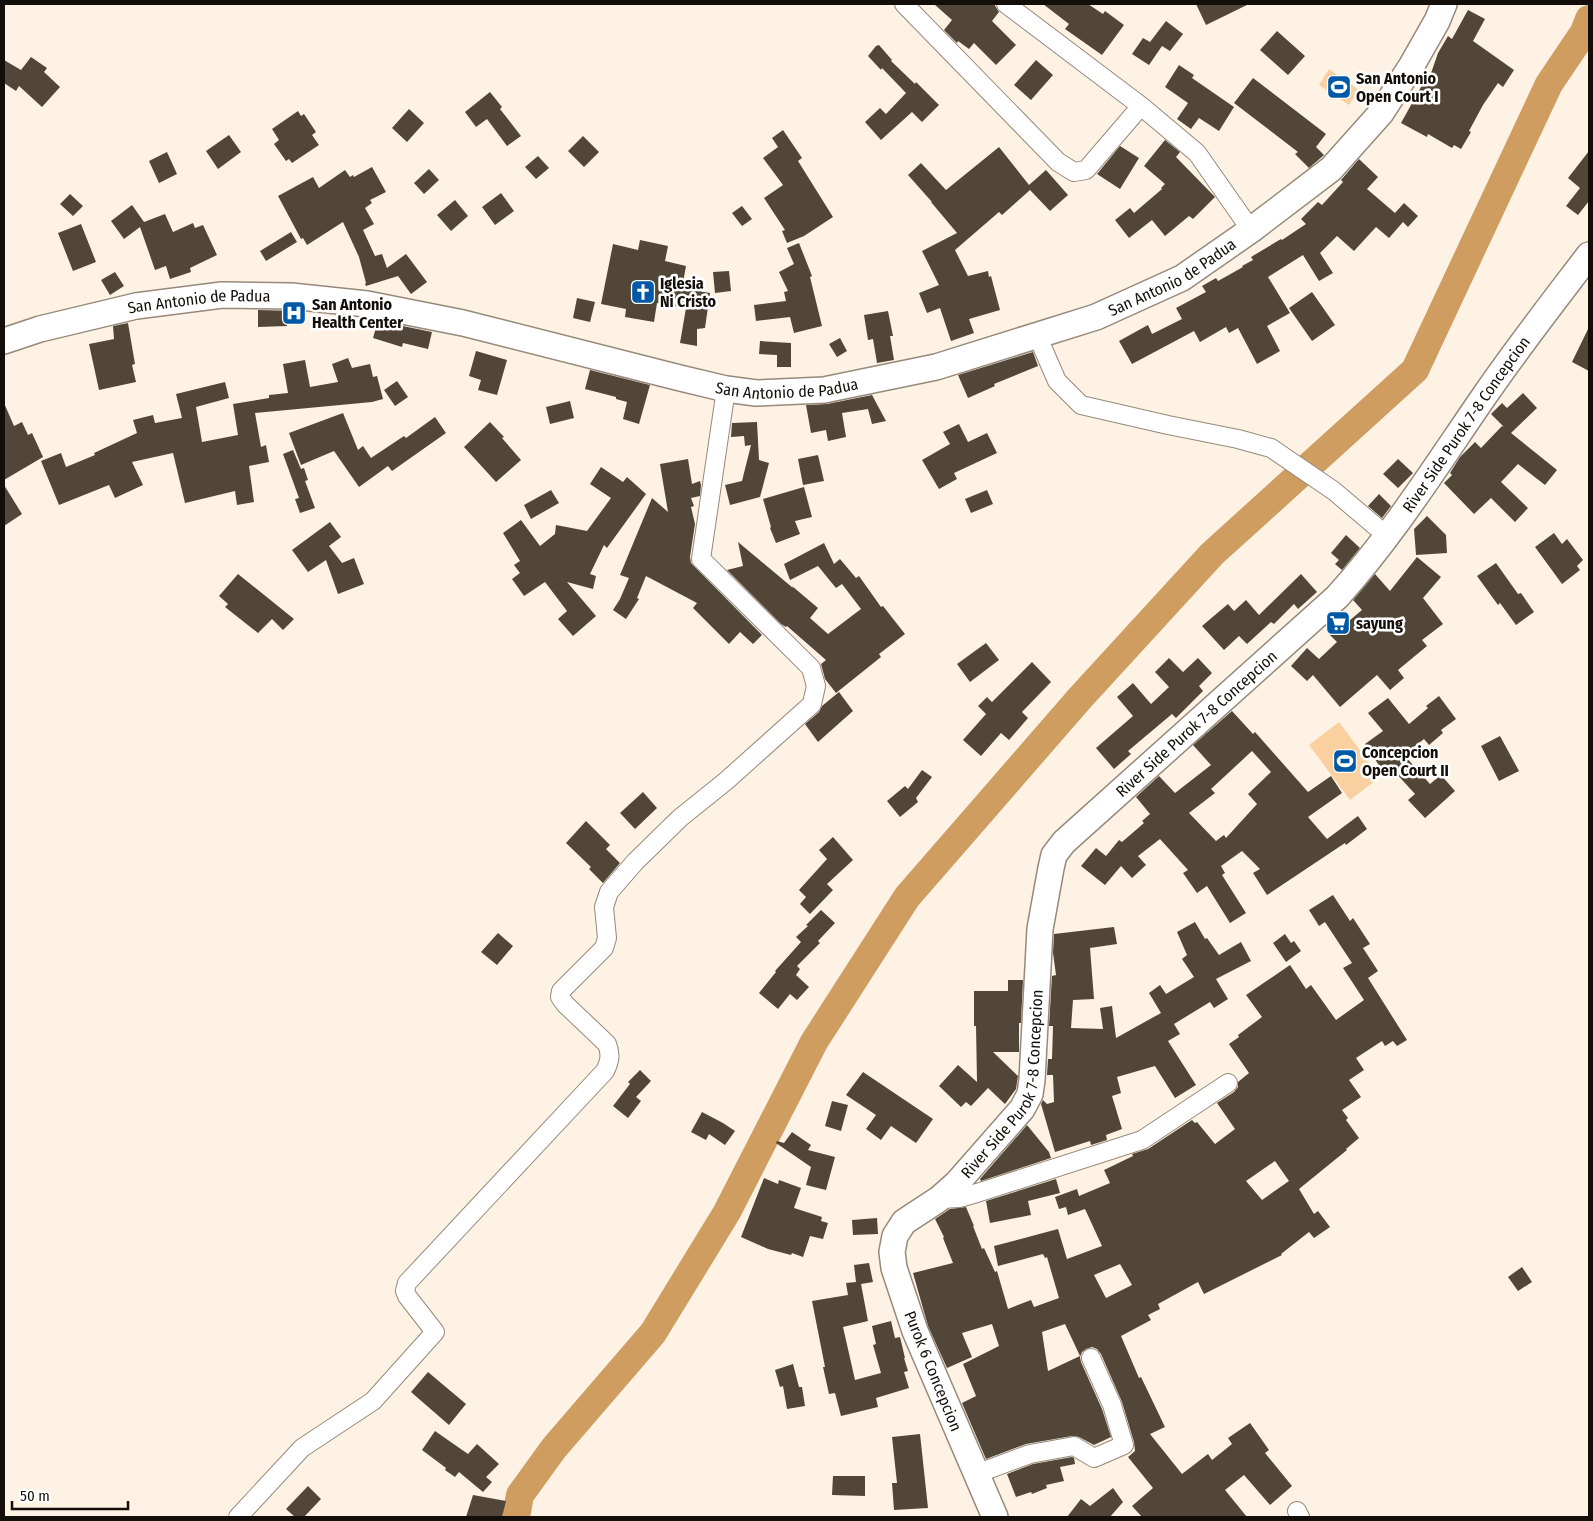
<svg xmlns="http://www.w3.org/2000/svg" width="1593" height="1521" viewBox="0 0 1593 1521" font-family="'Fira Sans Condensed',sans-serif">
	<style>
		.green { fill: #fbd0a0 }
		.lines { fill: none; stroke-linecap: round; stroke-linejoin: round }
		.river { stroke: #cf9d60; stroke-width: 28 }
		.building { fill: #524639; fill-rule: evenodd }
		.street-casing { stroke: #96897a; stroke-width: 20 }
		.secondary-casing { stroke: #96897a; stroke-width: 28 }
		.street { stroke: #fff; stroke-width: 18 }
		.secondary { stroke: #fff; stroke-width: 25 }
		.labels { text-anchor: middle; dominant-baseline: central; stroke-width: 5; stroke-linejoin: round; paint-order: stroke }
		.poi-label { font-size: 16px; font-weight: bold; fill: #130e09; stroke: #fff; text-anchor: start }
		.street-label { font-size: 16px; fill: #130e09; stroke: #fff }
	</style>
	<rect width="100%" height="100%" fill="#fef2e5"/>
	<!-- green -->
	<path class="green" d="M1329,69l30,21 -10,15 -30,-20z
		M1339,722l41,55 -30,23 -41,-55z"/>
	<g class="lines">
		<!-- river -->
		<path class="river" d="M516,1517l4,-22 34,-47 99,-115 74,-121 87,-170 93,-145 173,-199 132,-144 203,-184 134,-286 35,-52 5,-13"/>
	</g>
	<!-- building -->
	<path class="building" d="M934,4h60l5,8 -7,9 24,24 -20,20 -22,-22 -5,6 -11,-8 -1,2 -13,-13 8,-10z
		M1043,4h45l15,10 2,-3 19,14 -22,30 -37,-26 4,-5z
		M1196,4h53l-43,21z
		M1468,10l17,9 -12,22 41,29 -11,17 -5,-4 -15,22 -14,26 2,1 -10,17 -7,-4 -2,3 -24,-14 -1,3 -26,-14 25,-45 3,1 9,-26 10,-17 4,3z
		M1166,21l17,13 -13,17 -8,-5 -13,19 -17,-11 11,-16 7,4z
		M1277,31l28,25 -17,19 -28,-25z
		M879,45l13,15 -1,1 24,23 1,-2 23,23 -17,17 -10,-10 -31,28 -16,-18 15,-14 6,6 20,-21 -24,-25 -1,2 -13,-14 8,-10z
		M31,57l16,11 -3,4 16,15 -18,20 -23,-21 -3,5 -12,-8v-23l17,10z
		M1036,60l17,15 -22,25 -17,-15z
		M1179,65l15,10 -2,3 42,29 -15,24 -20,-13 -8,11 -14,-10 11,-16 -23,-16z
		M1253,78l73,56 -10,13 8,8 -15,13 -14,-14 3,-2 -64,-49z
		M490,92l12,15 -2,2 21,27 -14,10 -20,-27 -11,8 -11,-15z
		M409,109l15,14 -17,19 -15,-14z
		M298,111l3,5 3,-2 12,18 -4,3 7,10 -27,18 -3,-4 -3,2 -12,-17 5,-4 -7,-11z
		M783,130l19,28 -4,3 35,56 -29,19 -17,7 -5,-12 3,-1 -21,-32 19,-13 -20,-27 15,-11 -6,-9z
		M229,135l12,17 -23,17 -12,-18z
		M583,136l16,16 -15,15 -16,-16z
		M1165,140l15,12 -4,5 39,40 -22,22 -4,-3 -24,20 -13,-16 -23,18 -14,-18 15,-12 4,5 28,-24 -1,-1 4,-4 -21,-18z
		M1120,146l19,12 -19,31 -23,-15z
		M999,147l30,38 17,-15 22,25 -18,16 -20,-21 -28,25 -3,-3 -44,38 13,26 20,-5 1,6 2,-1 9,34 -31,9 5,14 -23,8 -11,-33 -13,5 -8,-20 20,-8 -17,-34 35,-18 -26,-31h1l-24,-27 13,-12 25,27z
		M1589,151v50l-11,14 -12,-9 14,-18 -12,-10z
		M167,152l10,22 -18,9 -10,-22z
		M538,156l11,12 -13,11 -11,-12z
		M1359,159l19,18 -11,12 28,24 9,-10 14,13 -10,11 -5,-5 -14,16 -13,-11 -22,24 -17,-15 -17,17 13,20 -14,8 -16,-26 -35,22 22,36 -23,13 13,25 -23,13 -19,-36 -9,5 -3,-6 -26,15 -6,-11 -62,33 -13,-23 29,-16 4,9 30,-15 -6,-11 30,-16 -4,-6 14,-8 2,3 25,-14 -1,-1 11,-6 -2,-3 30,-18 1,1 24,-16 -5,-5 17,-17 4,3 21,-23 -2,-2z
		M372,167l14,25 -16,8 2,3 -7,5 9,16 -11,6 12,26 7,-2 5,14 19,-14 21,28 -16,12 -13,-18 -32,10 -1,-2 1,-1 -7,-26 -16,-35 -36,23 -4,-7 -2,1 -23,-43 35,-19 6,11 26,-18 5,7 3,-2 1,2z
		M429,169l10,11 -15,14 -10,-11z
		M501,193l13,18 -19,14 -13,-18z
		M70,194l13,12 -10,10 -13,-12z
		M455,200l13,16 -17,15 -14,-16z
		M132,205l12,17 21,-8 8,18 20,-9 2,5 8,-3 14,30 -27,13 1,4 -21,7 -4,-13 -11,4 -15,-43 -16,12 -13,-18z
		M742,206l10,13 -10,7 -10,-13z
		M81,224l15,38 -23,9 -15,-38z
		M291,232l6,10 -31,19 -6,-10z
		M640,240l28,6 -3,15 21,5 -4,22 28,5 -5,35 -8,1v17l-17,-3 6,-35 -29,-5 -3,19 -29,-5 1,-8 -25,-5 12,-60 25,6z
		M799,243l13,33 -2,1 12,49 -28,7 -4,-16 -34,4 -2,-16 32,-4 -2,-9 4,-1 -9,-19 15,-8 -7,-16z
		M729,271l2,20 -16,2 -2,-21z
		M115,272l9,14 -14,9 -9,-15z
		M1312,292l23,33 -23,16 -23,-33z
		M577,298l18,4 -5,20 -17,-4z
		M258,310l39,1 2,10 -12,1v4l-29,1z
		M888,311l5,25h-3l4,24 -17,3 -4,-24 -5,1 -4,-25z
		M378,321l54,11 -4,17 -25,-6 -1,4 -29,-9z
		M128,323l7,41 -3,1 4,17 -37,8 -10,-46 25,-5 -1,-13z
		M1589,327v44l-17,-9z
		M840,338l7,13 -10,6 -8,-13z
		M760,341l31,2v24h-14v-12l-18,-1z
		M476,351l31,9 -10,35 -19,-5 3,-10 -12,-4z
		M1033,352l5,14 -44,18 1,2 -27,12 -10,-23z
		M348,358l4,10 18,-4 3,13 4,-1 6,23 -11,3 -117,11 6,34 5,-2 3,17 -20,4 5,36 -17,3 -2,-14 -50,12 -12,-50 -41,9 11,23 -28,13 -6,-13 -50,20 -18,-44 20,-8 5,14 29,-12 -1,-2 43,-20 -4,-13 20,-5 2,8 27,-5 -6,-24 49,-12 4,16 -33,9 6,35 36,-7 -5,-31 36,-6v-3l19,-2 -5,-29 22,-4 5,27 28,-5 -6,-18z
		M590,370l60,15 -11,39 -16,-5 4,-17 -11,-3v-2l-31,-8z
		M397,381l11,16 -13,9 -11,-16z
		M1523,393l14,15 -26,25 46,37 -12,15 -27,-21 -17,18 27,26 -13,14 -24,-24 -17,16 -30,-31 8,-8 -2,-2 10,-16 15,-15 6,6 21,-22 2,1 -13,-13 11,-11 5,5z
		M872,395l14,26 -14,3 -4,-15 -26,4 4,24 -18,4 -2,-11 -15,3 -5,-28 21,-1z
		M570,401l4,17 -24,6 -4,-17z
		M4,403l10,23 8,-4 6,13 4,-2 11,24 -39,23z
		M343,413l15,37 5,-4 8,12 33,-22 2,2 29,-21 11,16 -54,38 -4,-5 -29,21 -25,-36 -33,14 -12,-32z
		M490,422l14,15 -2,1 19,22 -25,22 -32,-35z
		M757,422l2,38 10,3 -9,34 -30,8 -5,-20 17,-4 9,-36 -6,1 -1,-10 -13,1 1,-14z
		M959,424l9,18 19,-9 10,20 -43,20 3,6 -18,10 -17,-29 28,-16 -7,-12z
		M293,450l8,19 3,-1 4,12 -3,1 10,27 -15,5 -5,-14 4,-1 -16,-44z
		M818,455l6,26 -21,4 -5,-26z
		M688,459l4,25 8,-3 1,4 -1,11 -9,2 3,8 -3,1 4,17 -5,33 1,6 71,72 -9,9 -13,-12 -11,12 -36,-36 4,-5 -51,-27 -9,22 2,1 -13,20 -13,-9 7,-11 9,-21 -9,-3 32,-77 16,14 -8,-48z
		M1398,459l15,14 -15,15 -15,-14z
		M601,467l22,15 4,-5 19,17 -39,54 -3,-3 -14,29 6,2 -3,13 -26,-7 29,34 -23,20 -15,-17 9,-8 -22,-29 -21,14 -12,-17 8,-6 -6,-8 6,-4 -17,-28 18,-13 19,26 15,-12 1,-9 31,6 24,-33 -21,-14z
		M4,485l18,29 -18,12z
		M804,487l8,30 -17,4 5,13 -24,9 -6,-15 1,-1 -8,-28z
		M551,490l8,13 -28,16 -7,-14z
		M987,490l6,14 -22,9 -6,-14z
		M1379,494l12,12 -9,12 -14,-12z
		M1427,516l19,19 1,18 -31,2 -2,-26z
		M330,522l11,15 -12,9 13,17 12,-5 10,26 -26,10 -12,-34 -18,12 -16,-22z
		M1554,533l8,11 5,-5 16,21 -6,6 3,4 -18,14 -27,-37z
		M1346,535l14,13 -18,22 -7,-6 4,-4 -8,-7z
		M738,542l55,46 -1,-2 26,22 -8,10 18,16 33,-25 -19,-25 -6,4 -18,-22 -28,14 -6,-16 40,-21 10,21 6,-5 16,19 3,-2 22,31 2,-1 22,28 -26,20 2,3 -45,36 -11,-14 -4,-15 5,-4 -39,-34 -1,1 -5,-3 -54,-54 16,-4z
		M1417,557l24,20 -18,21 20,26 -21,16 5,6 -29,24 6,8 -14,12 -13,-15 -37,32 -27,-32 -6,6 -16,-15 16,-18 12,11 18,-17 -10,-10 12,-11 4,5 19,-16 -9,-10 22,-26 15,17z
		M1496,563l22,31 3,-1 13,19 -18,13 -16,-22 -2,2 -21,-29z
		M238,574l56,45 -11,11 -11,-11 -14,14 -33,-26 3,-3 -9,-8z
		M1301,574l16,18 -19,17 -4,-5 -20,20 -3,-2 -24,22 -8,-8 -15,14 -22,-24 26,-22 6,7 12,-11 13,15z
		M986,643l13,17 -29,22 -13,-18z
		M1169,658l14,14 15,-14 14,15 -13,13 4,5 -27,27 -4,-4 -44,37 3,3 -17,15 -18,-21 37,-32 -16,-19 16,-14 18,21 18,-17 -14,-15z
		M1032,662l19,20 -29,30 6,6 -19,22 -8,-7 -20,23 -18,-16 23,-26 -8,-8 9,-9 5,5z
		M839,692l14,19 -35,31 -13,-18 14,-12 3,-6z
		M1439,696l17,23 -15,11 2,3 -14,12 -5,-6 -20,16 26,29 11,-9 14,16 -30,27 -17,-18 7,-6 -21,-23 -8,5 -21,-32 18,-13 -15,-18 20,-15 21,26 19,-16 -2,-2z
		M1232,711l21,23 2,-2 53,60 23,-16 11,17 -34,24 19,22 31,-23 9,13 -21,16 -1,-2 -78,52 -14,-22 7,-4 -18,-18 -21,15 4,7 -3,2 24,38 -16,10 -23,-37 -10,7 -14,-20 5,-3 -28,-31 -22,17 8,9 -14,13 -11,-12 -16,19 -24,-19 15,-18 10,8 13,-16 3,2 22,-19 -2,-2 8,-7 -14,-17 23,-21 16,17 36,-28 -18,-20zM1252,751l19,21 -23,22 9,10 -31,34 -2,-3 -8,6 -27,-28 26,-20 -4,-4z
		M1500,736l19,35 -20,10 -18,-35z
		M922,770l10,7 -16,21 2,4 -18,15 -13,-16 18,-15 3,3z
		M643,792l14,16 -22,21 -15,-16z
		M586,821l24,24 -4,4 14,14 -17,20 -14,-14 2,-2 -25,-24z
		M833,837l20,23 -26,24 6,6 -23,24 -10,-10 6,-7 -7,-7 28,-31 -8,-9z
		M1333,895l17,26 3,-3 17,26 -7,4 15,23 -10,7 39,62 -10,6 -4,-5 -8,5 -3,-5 -26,17 8,12 -15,10 12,17 -19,13 6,8 -2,2 13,18 -13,11 1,1 -48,39 15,25 4,-3 12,16 -16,11 -5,-6 -28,22 1,1 -78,39 -6,-12 -40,22 2,5 -12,6 3,5 -30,16 18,42 2,-1 24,50 -15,7 32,40 26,-20 4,6 20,-16 -4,-6 22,-15 19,27 -4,3 27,33 -22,19 -26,-30 -19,15 22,27h-105l-10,-11 21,-18 -25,-31 7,-6 -1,-9 -12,-40 -21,-48 -4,-5 -5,-2 -6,2 -4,3 -2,5 1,5 21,47 9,28 -17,8 -15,-8 -7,-1 -46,8 -40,15 -24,-56 14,-7 -13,-32 36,-18 -7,-22 -30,9 10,24 -25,11 -19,-42 -15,-53 40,-10 -10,-25 1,-1 -9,-18 15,-10 16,-2 8,19h-1l9,23 2,-1 11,24 2,-1 11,38 23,-9 3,7 25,-9 -12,-41 -2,1 -2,-4 -45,12 -4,-20 64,-17 9,30 35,-13 -17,-37 -17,6 -2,-8 -7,2 -4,-12 22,-8 2,7 31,-13 -6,-13 29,-14 -1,-2 16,-5 44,-29 3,3 2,-1 18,22 20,-15 -18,-26 17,-11 4,-5v-5l11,-9 -20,-29 10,-7 -1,-2 24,-18 -16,-22 44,-30 16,24 5,-4 25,35 28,-20 -21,-32 9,-5 -27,-41 -6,4 -10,-16zM1275,1161l14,20 -27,19 -16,-19zM1120,1264l12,21 -26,13 -12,-23zM1065,1324l15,32 -32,15 -6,-39z
		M821,910l14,13 -17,18 2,2 -23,23 3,3 -4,6 13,12 -12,13 -7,-6 -12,15 -19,-16 17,-21 -1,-1 26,-29 -5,-5 12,-11 -2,-1z
		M1195,922l10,17 2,-1 12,17 22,-13 10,19 -35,18 12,20 -14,9 -4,-6 -36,22 6,10 -12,7 28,44 -21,13 -20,-32 -38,11 4,16 -9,3 10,33 -16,6 1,5 -16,5 -1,-4 -35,11 -14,-48 2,-4 4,4 7,-2 -1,-27h-6l1,-16h4l1,-33h-4l3,-50 4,-1 -3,-22 1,-19 60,-7 3,17 -27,4 4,51 -21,1 -2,28 32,1 -3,-21 12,-2 4,32 45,-25 -12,-20 11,-8 6,9 28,-17 -12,-18 5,-4 -10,-23z
		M498,933l15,13 -16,19 -16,-13z
		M1285,934l6,9 3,-2 7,10 -15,11 -13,-19z
		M1008,980h15l-2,43h-2v29h-26l25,24 -2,13 -11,15 -17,-16 -17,18 -5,-4 -5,5 -22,-21 19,-21 19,17 -1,-56h-2v-35h34z
		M640,1070l11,11 -15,16 5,4 -13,17 -15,-12 17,-22 -2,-2z
		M863,1072l70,47 -17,24 -25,-17 -10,14 -15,-11 10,-14 -30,-20z
		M832,1101l16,4 -7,26 -16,-5z
		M702,1112l21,11 12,8 -10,14 -16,-11 -3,6 -15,-8z
		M1027,1125l22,27 2,6 -70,23 -1,-2z
		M792,1132l19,13 -3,5 27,7 -9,33 -20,-5 5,-18 -35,-24 1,-2 7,2z
		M764,1178l14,6 1,-4 22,8 -7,20 28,9 -1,4 7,2 -5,16 -13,-3 -7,21 -11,-4 -1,2 -23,-6 -27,-12z
		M1056,1179l4,14 -32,8 3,14 -41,8 -4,-22z
		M877,1218l1,16 -25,1 -1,-15z
		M869,1263l4,19 -12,2 7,37 -25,6 12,53 26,-7 -8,-28 3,-1 -4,-18 19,-5 4,17 5,-1 5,21h-1l4,13 -4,1 5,16 -33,10 2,9 -37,9 -6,-23 -6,1 -6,-27h2l-13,-66 36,-6 -2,-12 10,-1 -2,-17z
		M1522,1267l10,15 -14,9 -10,-14z
		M793,1364l6,23h3l3,19 -18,3 -4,-23 -3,1 -5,-17z
		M428,1372l38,32 -17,21 -38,-33z
		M435,1431l33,23 9,-10 22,20 -13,13 6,5 -9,10 -24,-20 -4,5 -10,-7 1,-2 -24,-18z
		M920,1434l8,74 -34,2 -2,-27h5l-5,-46z
		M1072,1457l2,1 1,6 -15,3 4,14 -18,4 1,3 -15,6 -1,-2 -15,5 -9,-23 26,-10z
		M833,1476h32v20l-33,-1z
		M308,1486l13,13 -17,18h-9l-9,-8z
		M1113,1488l10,14 -13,15h-43l14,-18 9,7z
		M473,1495l33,6 -4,16h-36z"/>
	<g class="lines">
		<defs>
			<path id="street" d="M904,4l154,158 16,10 12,-2 55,-64
				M1006,4l135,102 56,47 54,77
				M1037,335l20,46 24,24 87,20 70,14 33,9 63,43 53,45
				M939,1199l20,-1 18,-5 165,-53 86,-57
				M976,1474l54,-20 44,-8 20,12 30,-13 -12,-40 -21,-47
				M1297,1511l3,6
				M238,1517l64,-69 71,-47 62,-69 -28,-36 -2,-5 2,-8 198,-212c5,-10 6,-17 2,-27l-42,-40 -5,-7 1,-6 43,-43 3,-10 -3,-31 5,-15 26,-30 45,-44 46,-37 86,-77 4,-18 -5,-18 -110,-109 25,-170"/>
			<g id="secondary">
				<path id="s1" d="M4,341l36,-12 96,-23 86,-11 69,1 76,8 96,19 217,55 46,11 30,4 68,-3 112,-23 160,-50 86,-39 69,-48 80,-61 50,-56 31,-48 25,-44 7,-17"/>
				<path id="s2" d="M995,1517l-80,-186 -21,-63 -2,-16 3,-16 9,-14 35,-23 18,-16 65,-74 8,-15 2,-14 8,-151 11,-61 3,-13 10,-13 273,-245c56,-62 101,-134 148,-202 33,-48 69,-94 104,-140"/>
			</g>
		</defs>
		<!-- street casing -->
		<use href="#street" class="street-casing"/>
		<!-- secondary casing -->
		<use href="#secondary" class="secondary-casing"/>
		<!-- street -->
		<use href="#street" class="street"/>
		<!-- secondary -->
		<use href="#secondary" class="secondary"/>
	</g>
	<!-- icons -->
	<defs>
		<symbol id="stadium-square" viewBox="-11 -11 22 22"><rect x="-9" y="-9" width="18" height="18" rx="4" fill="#0059a6" stroke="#fff"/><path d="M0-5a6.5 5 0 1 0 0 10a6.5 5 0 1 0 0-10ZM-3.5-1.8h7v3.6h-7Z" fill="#fff"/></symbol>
		<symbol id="church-square" viewBox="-11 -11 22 22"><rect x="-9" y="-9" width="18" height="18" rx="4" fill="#0059a6" stroke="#fff"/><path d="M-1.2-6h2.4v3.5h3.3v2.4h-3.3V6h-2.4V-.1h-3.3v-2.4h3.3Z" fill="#fff"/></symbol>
		<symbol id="hospital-square" viewBox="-11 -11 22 22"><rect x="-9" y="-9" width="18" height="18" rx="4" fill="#0059a6" stroke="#fff"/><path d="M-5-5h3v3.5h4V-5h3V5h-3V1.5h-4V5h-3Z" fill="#fff"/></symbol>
		<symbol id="supermarket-square" viewBox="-11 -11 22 22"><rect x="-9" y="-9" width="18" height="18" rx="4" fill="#0059a6" stroke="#fff"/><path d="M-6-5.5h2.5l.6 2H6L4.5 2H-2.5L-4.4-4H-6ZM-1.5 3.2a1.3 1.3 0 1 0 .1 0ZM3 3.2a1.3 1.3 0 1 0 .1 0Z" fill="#fff"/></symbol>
	</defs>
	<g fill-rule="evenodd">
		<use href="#stadium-square" x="1325" y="73" width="28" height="28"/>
		<use href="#church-square" x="629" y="278" width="28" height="28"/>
		<use href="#hospital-square" x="280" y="299" width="28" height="28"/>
		<use href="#supermarket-square" x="1324" y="609" width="28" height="28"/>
		<use href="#stadium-square" x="1331" y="747" width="28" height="28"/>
	</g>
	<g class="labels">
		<!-- poi labels -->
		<g class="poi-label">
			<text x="1356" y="78">San Antonio<tspan x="1356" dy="18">Open Court I</tspan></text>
			<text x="660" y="283">Iglesia<tspan x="660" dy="18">Ni Cristo</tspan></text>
			<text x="312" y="304">San Antonio<tspan x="312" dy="18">Health Center</tspan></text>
			<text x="1356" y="623">sayung</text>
			<text x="1362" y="752">Concepcion<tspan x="1362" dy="18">Open Court II</tspan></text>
		</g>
		<!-- street labels -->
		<g class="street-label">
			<text stroke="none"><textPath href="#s1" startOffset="1204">San Antonio de Padua</textPath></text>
			<text stroke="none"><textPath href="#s1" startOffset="200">San Antonio de Padua</textPath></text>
			<text stroke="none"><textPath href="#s1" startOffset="799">San Antonio de Padua</textPath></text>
			<text stroke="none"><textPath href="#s2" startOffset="1339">River Side Purok 7-8 Concepcion</textPath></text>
			<text stroke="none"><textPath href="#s2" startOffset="934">River Side Purok 7-8 Concepcion</textPath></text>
			<text stroke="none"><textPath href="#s2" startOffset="499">River Side Purok 7-8 Concepcion</textPath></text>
			<text transform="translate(933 1371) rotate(68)">Purok 6 Concepcion</text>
		</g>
	</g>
	<!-- border -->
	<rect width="1593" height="1521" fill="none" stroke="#130e09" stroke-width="10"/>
	<!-- scale -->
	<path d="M12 1501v8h116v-8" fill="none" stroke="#130e09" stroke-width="2.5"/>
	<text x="20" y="1501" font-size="15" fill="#130e09" stroke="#ffffff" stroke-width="4" paint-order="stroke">50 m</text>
</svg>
